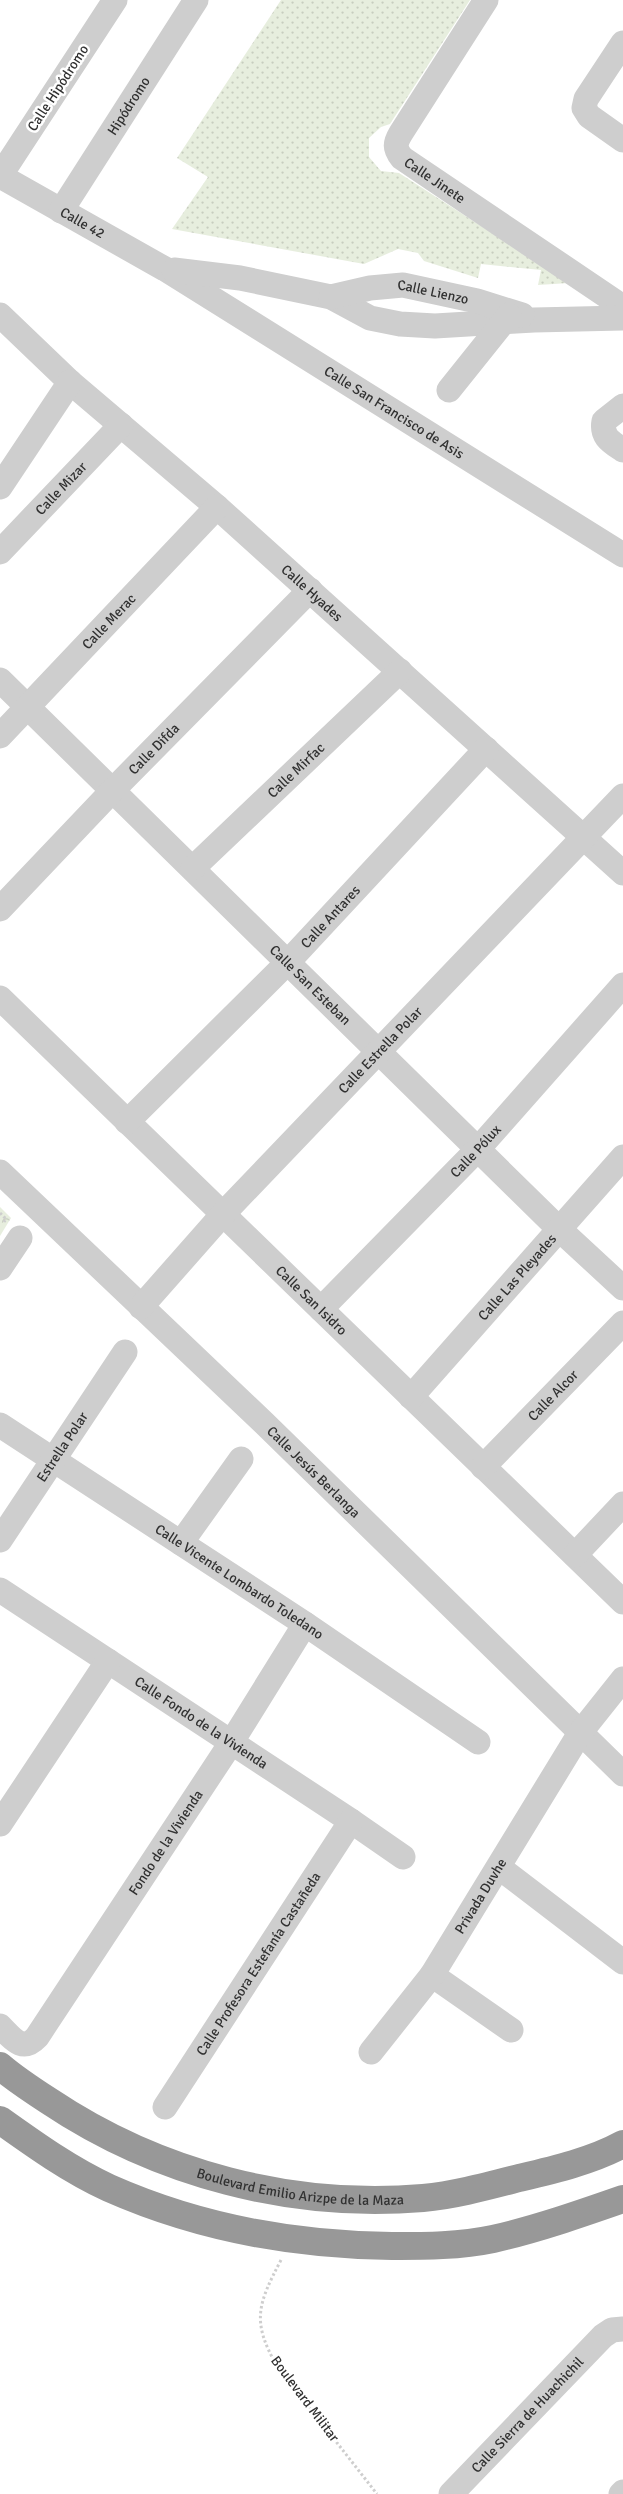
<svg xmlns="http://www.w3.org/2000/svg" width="623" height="2494" viewBox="0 0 623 2494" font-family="Signika,sans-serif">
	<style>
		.grass { fill: url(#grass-dots) }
		.park { fill: url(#park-crowns) }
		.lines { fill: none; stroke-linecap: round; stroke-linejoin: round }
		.path { stroke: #cecece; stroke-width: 3; stroke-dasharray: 2.5 2.5; stroke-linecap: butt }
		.minor { stroke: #cecece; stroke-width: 25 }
		.highway { stroke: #989898; stroke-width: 28 }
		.labels { text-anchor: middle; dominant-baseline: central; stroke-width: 5; stroke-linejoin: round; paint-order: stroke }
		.street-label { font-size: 14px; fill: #313131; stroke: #fff }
	</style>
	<defs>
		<pattern id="grass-dots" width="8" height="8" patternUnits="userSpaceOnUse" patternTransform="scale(1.25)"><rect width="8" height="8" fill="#e7eede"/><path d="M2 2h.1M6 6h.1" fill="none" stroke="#c7cdbf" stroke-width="1.8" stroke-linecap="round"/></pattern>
		<pattern id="park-crowns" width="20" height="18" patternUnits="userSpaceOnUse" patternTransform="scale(1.25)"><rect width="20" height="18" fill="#e7eede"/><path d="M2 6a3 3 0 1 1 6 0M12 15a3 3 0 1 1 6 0" fill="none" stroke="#c7cdbf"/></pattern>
	</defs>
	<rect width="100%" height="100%" fill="#fff"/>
	<!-- grass -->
	<path class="grass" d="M281,0h189l-80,124 -9,3 -12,11v19l12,14 18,2 170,110 -31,2 3,-15 -60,-6 -3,14 -54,-17 -6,-8 -20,-4 -34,15 -192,-35 36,-52 -31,-19z"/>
	<!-- park -->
	<path class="park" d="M0,1207l11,11 -11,18z"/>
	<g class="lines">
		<!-- path -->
		<path class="path" d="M0,1213l6,6 -2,3
			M281,2260c-23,44 -30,61 -4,106l100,128"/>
		<!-- minor -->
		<g class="minor">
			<path id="s1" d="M115,0l-115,176 165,93 458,286"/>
			<path id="s2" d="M486,0l-85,133c-6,10 -7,15 1,25l221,149"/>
			<path d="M623,43l-37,56 -2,9 5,8 34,24"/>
			<path id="s3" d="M61,211l135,-211"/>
			<path d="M174,270l66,8 91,19 39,21 30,6 35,2 99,-6 89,-2"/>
			<path id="s4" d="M331,297l39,-9 33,-3 74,16 45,14"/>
			<path id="s5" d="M0,315l70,67 147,125 406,366"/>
			<path d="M449,390l60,-75"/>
			<path d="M623,406l-19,15c-3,16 7,21 19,29"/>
			<path d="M0,487l70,-105"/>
			<path id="s6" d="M0,552l121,-127"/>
			<path id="s7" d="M0,680l558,548 65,60"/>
			<path id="s8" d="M0,736l217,-229"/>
			<path id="s9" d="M193,868l207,-197"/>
			<path id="s10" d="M0,909l113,-119 197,-200"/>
			<path id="s11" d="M0,998l623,604"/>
			<path id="s12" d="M127,1122l161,-160 198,-213"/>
			<path id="s13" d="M0,1172l264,251 359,351"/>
			<path d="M0,1268l20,-30"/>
			<path id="s14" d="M141,1307l82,-93 400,-418"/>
			<path id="s15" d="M321,1309l157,-160 145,-164"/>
			<path id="s16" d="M411,1397l212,-240"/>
			<path id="s17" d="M0,1425l305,199 173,118"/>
			<path id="s18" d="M483,1467l140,-144"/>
			<path id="s19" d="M0,1540l125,-188"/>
			<path d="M181,1543l60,-84"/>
			<path d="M575,1555l48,-51"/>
			<path id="s20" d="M0,1590l351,231 52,36"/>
			<path d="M0,1824l108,-163"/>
			<path d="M500,1868l123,94"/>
			<path d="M432,1975l79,55"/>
			<path id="s21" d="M0,2026c12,12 22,27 37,11l194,-294 74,-119"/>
			<path id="s22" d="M371,2052l61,-77 148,-242 43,-54"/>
			<path id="s23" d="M165,2107l186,-286"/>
			<path id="s24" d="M451,2494l152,-158 9,-6 11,-1"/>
			<path d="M621,2494l2,-2"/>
		</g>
		<!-- highway -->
		<g class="highway">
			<path id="s25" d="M0,2066c15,13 32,24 49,35 109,73 243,108 374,97 32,-3 65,-12 96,-20 34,-8 73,-17 104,-34"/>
			<path d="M0,2120c35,25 70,50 109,68 88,39 186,57 283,58 33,0 68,0 101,-7 44,-10 87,-25 130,-40"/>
		</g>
	</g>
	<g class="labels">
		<!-- street labels -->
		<g class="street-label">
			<text transform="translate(58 88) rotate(-57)">Calle Hipódromo</text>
			<text stroke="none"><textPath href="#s3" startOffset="125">Hipódromo</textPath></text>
			<text stroke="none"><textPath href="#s2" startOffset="225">Calle Jinete</textPath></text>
			<text stroke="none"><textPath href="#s1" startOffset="305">Calle 42</textPath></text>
			<text stroke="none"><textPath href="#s4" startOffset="104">Calle Lienzo</textPath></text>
			<text stroke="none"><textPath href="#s1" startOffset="670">Calle San Francisco de Asis</textPath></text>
			<text stroke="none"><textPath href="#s6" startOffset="88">Calle Mizar</textPath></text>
			<text stroke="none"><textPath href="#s5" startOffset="418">Calle Hyades</textPath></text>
			<text stroke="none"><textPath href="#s8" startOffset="158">Calle Merac</textPath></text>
			<text stroke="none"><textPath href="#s10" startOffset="222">Calle Difda</textPath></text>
			<text stroke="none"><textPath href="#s9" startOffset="142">Calle Mirfac</textPath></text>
			<text stroke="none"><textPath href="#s12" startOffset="289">Calle Antares</textPath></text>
			<text stroke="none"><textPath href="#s7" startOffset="435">Calle San Esteban</textPath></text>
			<text stroke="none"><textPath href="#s14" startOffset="351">Calle Estrella Polar</textPath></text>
			<text stroke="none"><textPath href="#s15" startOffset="221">Calle Pólux</textPath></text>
			<text stroke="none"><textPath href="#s16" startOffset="160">Calle Las Pleyades</textPath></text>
			<text stroke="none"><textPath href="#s11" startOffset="434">Calle San Isidro</textPath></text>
			<text stroke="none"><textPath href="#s18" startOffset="100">Calle Alcor</textPath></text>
			<text stroke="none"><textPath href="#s19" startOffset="112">Estrella Polar</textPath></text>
			<text stroke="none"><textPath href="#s13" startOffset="434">Calle Jesús Berlanga</textPath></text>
			<text stroke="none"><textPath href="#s17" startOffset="286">Calle Vicente Lombardo Toledano</textPath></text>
			<text stroke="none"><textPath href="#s20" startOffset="241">Calle Fondo de la Vivienda</textPath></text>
			<text stroke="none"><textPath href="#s21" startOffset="279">Fondo de la Vivienda</textPath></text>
			<text stroke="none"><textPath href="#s22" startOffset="191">Privada Duvhe</textPath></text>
			<text stroke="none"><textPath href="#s23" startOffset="171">Calle Profesora Estefanía Castañeda</textPath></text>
			<text stroke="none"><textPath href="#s25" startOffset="330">Boulevard Emilio Arizpe de la Maza</textPath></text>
			<text transform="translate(305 2399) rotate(53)">Boulevard Militar</text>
			<text stroke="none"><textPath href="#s24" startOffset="110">Calle Sierra de Huachichil</textPath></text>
		</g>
	</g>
</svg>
